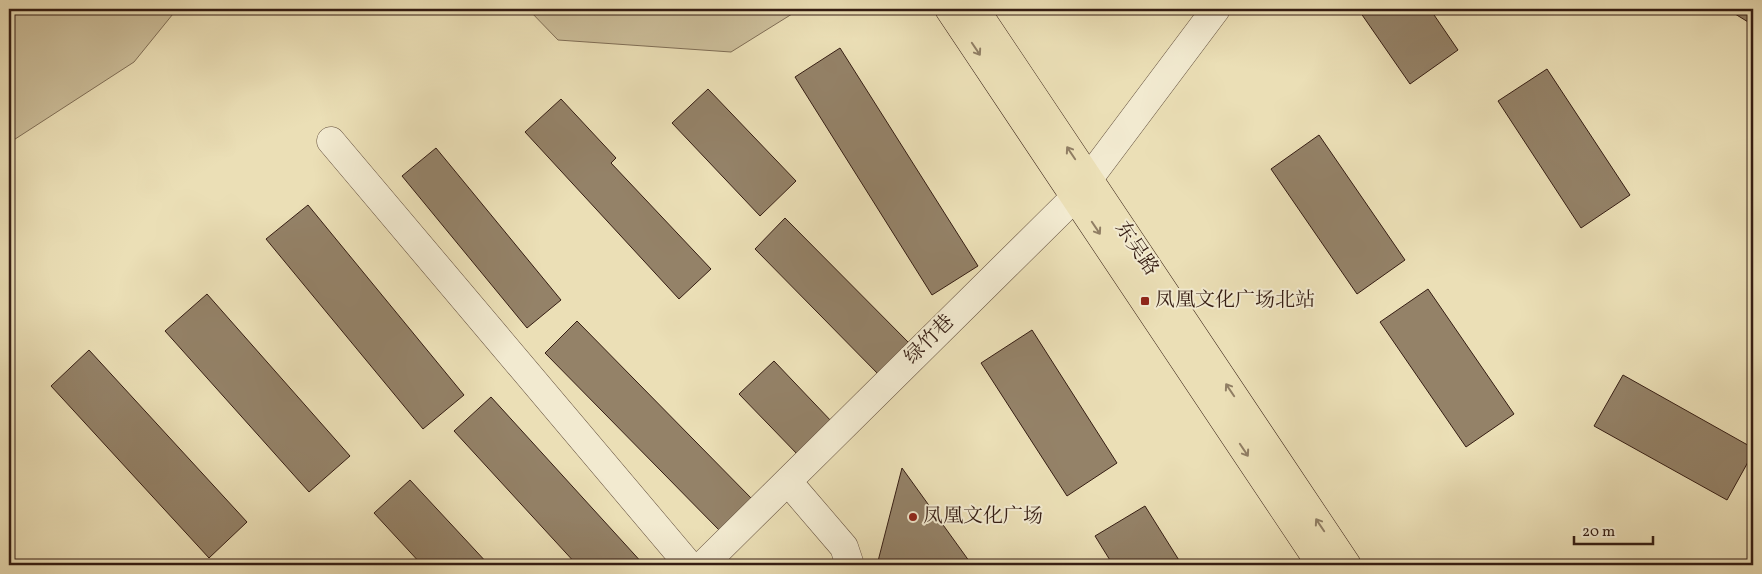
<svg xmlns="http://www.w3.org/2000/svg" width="1762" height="574" viewBox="0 0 1762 574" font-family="Vollkorn,'Noto Serif SC',serif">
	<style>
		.green { fill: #ccbe9a; stroke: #806e56 }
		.building { fill: #948268; stroke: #351d13 }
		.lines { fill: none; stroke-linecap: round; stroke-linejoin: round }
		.minor-casing { stroke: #624e3c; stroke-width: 29 }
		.tertiary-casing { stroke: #624e3c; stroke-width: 29 }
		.primary-casing { stroke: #351d13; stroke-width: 29 }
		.minor { stroke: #f2ead0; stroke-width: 28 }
		.tertiary { stroke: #f2ead0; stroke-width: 28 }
		.primary { stroke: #ebdfb6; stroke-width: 28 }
		.oneway { stroke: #907e64 }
		.poi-dot { fill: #8f2418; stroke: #f2ead0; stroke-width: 2 }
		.labels { text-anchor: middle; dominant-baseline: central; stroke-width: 4; stroke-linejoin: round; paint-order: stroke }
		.street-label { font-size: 20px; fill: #351d13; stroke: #f2ead0 }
		.poi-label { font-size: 20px; fill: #351d13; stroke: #f2ead0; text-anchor: start }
	</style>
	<rect width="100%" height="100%" fill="#ebdfb6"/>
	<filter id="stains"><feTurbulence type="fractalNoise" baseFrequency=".004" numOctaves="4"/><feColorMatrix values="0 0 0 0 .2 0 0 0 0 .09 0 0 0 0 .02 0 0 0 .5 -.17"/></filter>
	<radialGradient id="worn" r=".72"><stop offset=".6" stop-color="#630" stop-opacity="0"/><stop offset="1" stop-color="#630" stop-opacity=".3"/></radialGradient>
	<!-- green -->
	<path class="green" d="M9,9h168l-43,53 -125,81z
		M528,9h272l-69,43 -173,-12z"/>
	<!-- building -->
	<path class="building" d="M1358,9h72l28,41 -48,34z
		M1727,9h26v16z
		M840,48l138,218 -46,29 -137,-218z
		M1547,69l83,126 -49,33 -83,-127z
		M708,89l88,92 -36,35 -88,-93z
		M561,99l55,59 -5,5 100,106 -32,30 -154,-167z
		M1319,135l86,125 -48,34 -86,-125z
		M436,148l125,152 -34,28 -125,-152z
		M308,205l156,190 -41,34 -157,-190z
		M785,218l128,129 -31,31 -127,-129z
		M1428,289l86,125 -48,33 -86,-125z
		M207,294l143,162 -41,36 -144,-161z
		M577,321l176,179 -32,32 -176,-179z
		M1032,330l85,133 -50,33 -86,-133z
		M89,350l158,172 -38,36 -158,-172z
		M774,361l59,62 -34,33 -60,-62z
		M1623,375l130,73v5l-26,47 -133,-74z
		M491,397l153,168h-67l-123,-134z
		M902,468l70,97h-95z
		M410,480l79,85h-67l-48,-52z
		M1145,506l37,59h-69l-18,-29z"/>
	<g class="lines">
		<defs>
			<path id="minor" d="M331,141l358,424
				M786,483l10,8 48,56 6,18
				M703,565l372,-368"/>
			<path id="tertiary" d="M1075,197l141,-188"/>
			<path id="primary" d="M949,9l372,556
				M975,9l372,556"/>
		</defs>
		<!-- minor casing -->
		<use href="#minor" class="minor-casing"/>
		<!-- tertiary casing -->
		<use href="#tertiary" class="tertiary-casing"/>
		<!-- primary casing -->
		<use href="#primary" class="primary-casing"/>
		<!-- minor -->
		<use href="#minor" class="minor"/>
		<!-- tertiary -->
		<use href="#tertiary" class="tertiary"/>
		<!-- primary -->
		<use href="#primary" class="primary"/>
	</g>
	<!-- one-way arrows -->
	<defs><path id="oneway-shaft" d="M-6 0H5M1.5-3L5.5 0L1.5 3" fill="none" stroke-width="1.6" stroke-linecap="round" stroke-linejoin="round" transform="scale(1.25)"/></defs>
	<g class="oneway">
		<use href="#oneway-shaft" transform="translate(976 49) rotate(56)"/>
		<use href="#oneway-shaft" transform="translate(1071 153) rotate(-124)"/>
		<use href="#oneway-shaft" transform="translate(1096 228) rotate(56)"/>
		<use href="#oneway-shaft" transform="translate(1230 390) rotate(-124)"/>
		<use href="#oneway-shaft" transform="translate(1244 450) rotate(56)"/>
		<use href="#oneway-shaft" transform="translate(1320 525) rotate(-124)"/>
	</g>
	<!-- markers -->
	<g class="poi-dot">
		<rect x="1140" y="296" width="10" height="10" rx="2.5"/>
		<circle cx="913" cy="517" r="5"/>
	</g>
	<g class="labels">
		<!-- street labels -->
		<g class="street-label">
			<text transform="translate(1136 249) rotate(56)">东吴路</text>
			<text transform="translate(930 340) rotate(-45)">绿竹巷</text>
		</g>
		<!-- poi labels -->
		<g class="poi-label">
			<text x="1155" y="301">凤凰文化广场北站</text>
			<text x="923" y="517">凤凰文化广场</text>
		</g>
	</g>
	<!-- margin -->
	<rect width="1762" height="574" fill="none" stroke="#ebdfb6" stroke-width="30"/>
	<rect x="10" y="10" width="1742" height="554" fill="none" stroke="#351d13" stroke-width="2.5"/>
	<rect x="15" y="15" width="1732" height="544" fill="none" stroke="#351d13"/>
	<!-- scale -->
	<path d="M1574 536v8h79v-8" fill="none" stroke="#351d13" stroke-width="2.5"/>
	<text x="1582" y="536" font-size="15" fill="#351d13" stroke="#f2ead0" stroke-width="4" paint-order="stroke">20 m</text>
	<rect width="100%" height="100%" filter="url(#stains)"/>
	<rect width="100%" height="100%" fill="url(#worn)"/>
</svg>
